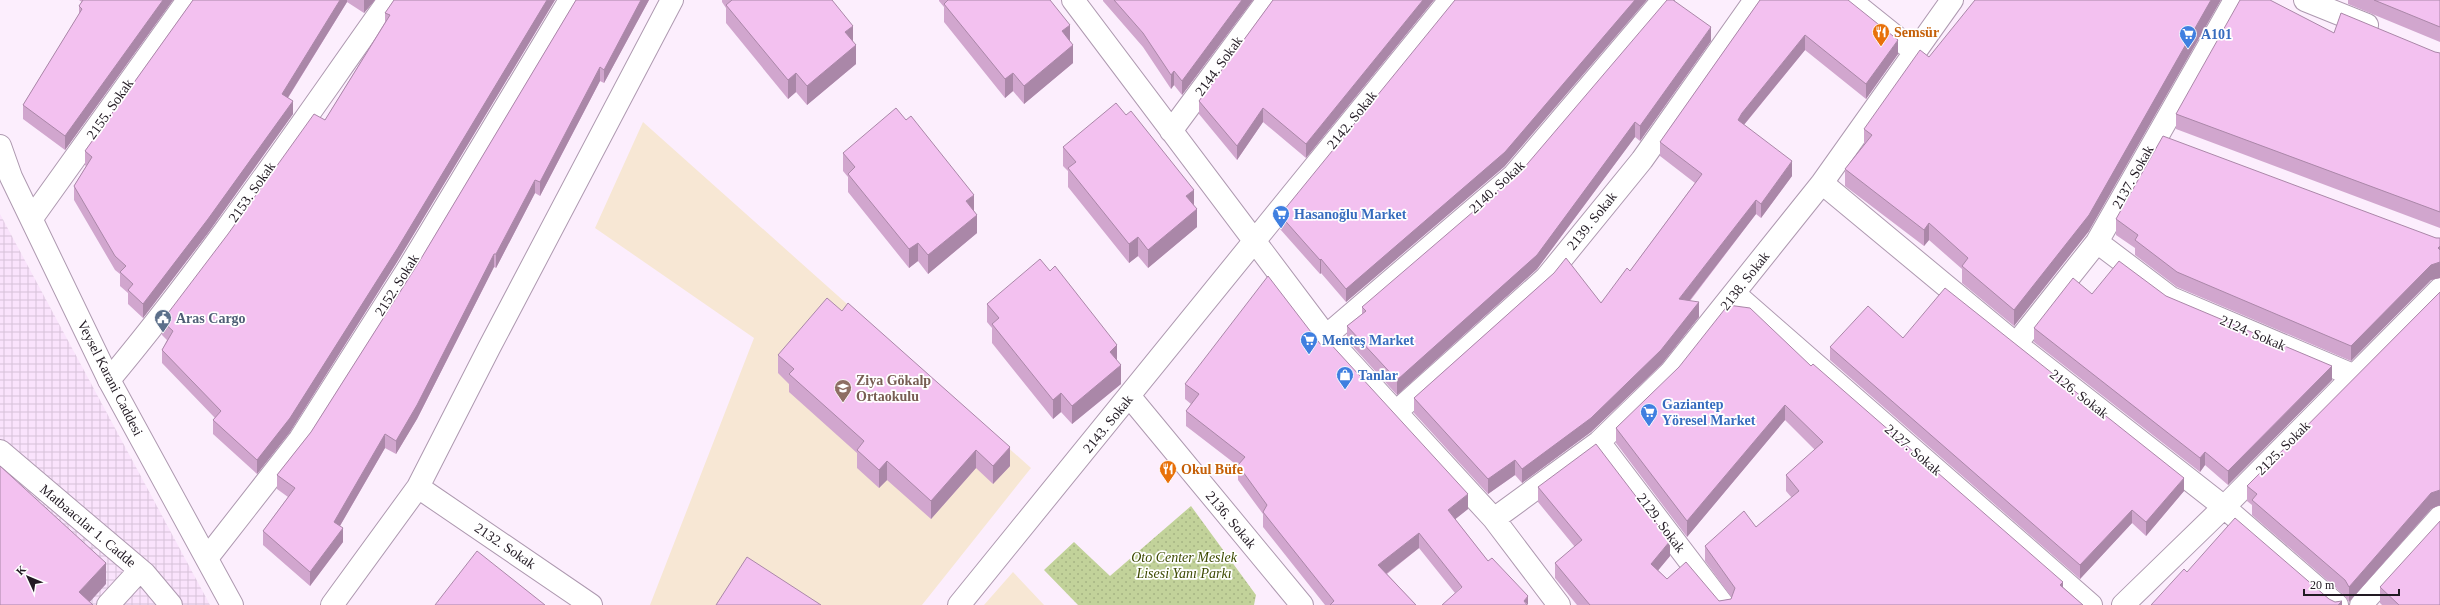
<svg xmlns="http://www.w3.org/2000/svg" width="2440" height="605" viewBox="0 0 2440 605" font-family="'Times New Roman',serif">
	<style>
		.industrial { fill: url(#industrial-grid) }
		.education { fill: #f7e7d4 }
		.green { fill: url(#green-dots) }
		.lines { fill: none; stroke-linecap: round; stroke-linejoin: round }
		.street-casing { stroke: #ae99b0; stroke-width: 24 }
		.secondary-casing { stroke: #ae99b0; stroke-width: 24 }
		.street { stroke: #fff; stroke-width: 22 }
		.secondary { stroke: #fff; stroke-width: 22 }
		.wall { fill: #d1a6ce }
		.shaded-wall { fill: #aa87a8 }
		.building { fill: #f3c1f0; stroke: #aa87a8 }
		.labels { text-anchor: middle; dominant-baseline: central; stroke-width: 3.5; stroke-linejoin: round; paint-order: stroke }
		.food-label { font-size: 14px; font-weight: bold; fill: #c56008; stroke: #fff; text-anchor: start }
		.shop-label { font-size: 14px; font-weight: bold; fill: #366cbe; stroke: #fff; text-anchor: start }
		.street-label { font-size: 14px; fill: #221a23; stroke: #fff }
		.service-label { font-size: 14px; font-weight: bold; fill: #4e5e75; stroke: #fff; text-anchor: start }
		.education-label { font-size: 14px; font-weight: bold; fill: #785e54; stroke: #fff; text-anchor: start }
		.park-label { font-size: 14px; font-style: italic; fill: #3c4901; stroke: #fff }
	</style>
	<defs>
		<pattern id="industrial-grid" width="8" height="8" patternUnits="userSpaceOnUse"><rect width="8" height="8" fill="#fae3fc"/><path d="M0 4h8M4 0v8" fill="none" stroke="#d6c2d8"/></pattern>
		<pattern id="green-dots" width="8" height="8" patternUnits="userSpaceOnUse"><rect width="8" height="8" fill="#c2d29a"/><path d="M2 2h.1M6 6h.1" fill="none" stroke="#a6b484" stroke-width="1.8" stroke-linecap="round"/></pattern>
	</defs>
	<rect width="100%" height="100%" fill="#fceefd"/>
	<!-- industrial -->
	<path class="industrial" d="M0,214l210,391h-210z"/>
	<!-- education -->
	<path class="education" d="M643,122l388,346 -109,137h-272l104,-267 -159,-110z
		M1013,572l31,33h-60z"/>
	<!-- green -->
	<path class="green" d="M1191,506l65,89 -2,10h-176l-34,-35 30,-28 36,34z"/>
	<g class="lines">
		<defs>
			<path id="street" d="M1073,0l253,336 168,183 65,86
				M1850,0l65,52
				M2305,0l62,25
				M1171,131l97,-131
				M1822,183l194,161 208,163 113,98
				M32,218l156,-218
				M2097,242l74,56 184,78
				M1735,294l356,311
				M1326,336l188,-161 149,-175
				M2016,344l81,-102 138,-242
				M109,380c101,-121 189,-252 280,-380
				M1130,397l172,208
				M1396,412l150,-134 96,-118 113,-160
				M1599,442l124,163
				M0,451l145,123 26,31
				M418,487l173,118
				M1494,519l105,-77 71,-69 152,-190 130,-183
				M207,558l93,-119 108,-170 162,-269
				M108,605l32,-35
				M332,605l86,-118 71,-139 183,-348
				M959,605l491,-605
				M2123,605l101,-98 216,-218
				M2361,605l79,-88"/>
			<path id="secondary" d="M0,146l11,31 98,203 123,225"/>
		</defs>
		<!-- street casing -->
		<use href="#street" class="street-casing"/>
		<!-- secondary casing -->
		<use href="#secondary" class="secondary-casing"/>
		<!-- street -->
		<use href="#street" class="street"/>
		<!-- secondary -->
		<use href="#secondary" class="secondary"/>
	</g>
	<!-- wall -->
	<path class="wall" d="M79,0h94l-108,150 -42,-31v-14l56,-91v-8l3,-4z
		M193,0h182l-11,13 -17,-11 -59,96 5,16 -85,119 -65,85 -15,-14v-11l-8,-7v-12l-5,-4 -41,-70v-14l12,-20 -1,-1v-14z
		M394,0h161l-158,262 -107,170 -33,42 -44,-40v-14l2,-2 -53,-55v-13l5,-10 -5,-5v-14l163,-201 60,-98v-9z
		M576,0h73l-45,83 -4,-2 -60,115 -5,-3 -39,75 -2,-1 -77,152 -21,35 -11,-6 -45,78 3,16 -33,44 -47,-41v-14l25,-34 -11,-8v-14l34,-43 108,-170z
		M722,0h110l21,42 3,22 -49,41 -11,-13 -8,7 -62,-76v-15l-4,-6z
		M939,0h111l20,41 3,22 -49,41 -11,-13 -8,7 -61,-76v-15l-5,-6z
		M1103,0h150l-71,95 -8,-10 -3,4 -28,-42 -40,-46z
		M1273,0h161l-128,158 -43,-36 -26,38 -38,-46v-13z
		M1760,0l138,54 -32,45 -61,-49 -61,75 48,51 -31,42 -5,-4 -66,87 9,16 -38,48 -70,67 -69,51 -7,-8 -27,19 -74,-81v-15l140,-125 47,30 29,-32 65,-88 -35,-27v-14z
		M2348,0h92v42l-92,-38z
		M2334,33l106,20v175l-264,-99v-15z
		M1711,41l-71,100 -5,-4 -98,132 -140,126 -50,-55v-14l15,-12v-7z
		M1864,129l225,102 -75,95 -52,-43v-14l-33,-29 -5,6 -79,-60v-17l19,-24z
		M1063,147l131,58 3,22 -49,41 -10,-12 -9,7 -61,-76v-16l-5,-5z
		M843,153l131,57 3,23 -49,41 -10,-13 -9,7 -61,-76v-15l-5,-6z
		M1505,166l-159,136 -25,-29 -1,1 -40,-45v-14z
		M2116,219l324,19v40l-9,2 -80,81 -174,-74 -42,-32v-7l-19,-13z
		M2440,292v213l-9,4 -82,93 -4,-6 -93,-81v-10l-5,-4v-15z
		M2092,294l74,2 166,84 -104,105 -23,-20 -5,7 -166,-130v-14z
		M987,304l130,57 4,23 -49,40 -11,-12 -8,7 -61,-76v-15l-5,-6z
		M1903,338l281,153 -38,45 -14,-13 -52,56 -250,-219v-13z
		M1321,345l147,164 -13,10 33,42 -33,32 -36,-45 -32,26 29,31h-91l-62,-78v-13l-25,-34v-14l-52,-40v-15l5,-7 -6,-5v-15z
		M778,355l232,111 -17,18 -17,-16 -45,51 -44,-39 -8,8 -22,-20v-15l-68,-61v-8l-11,-11z
		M1811,366l252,221 20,18h-506l-22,-27v-15l20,-16 -37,-45v-15l132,69 -12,14 9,9 52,22 12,-2 1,-1 -27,-37v-15l51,-19 36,-29 -6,-7v-16l29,-25 -30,-30 -98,117 -71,-94v-15z
		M2380,587l60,18h-58l-2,-2z"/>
	<!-- shaded-wall -->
	<path class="shaded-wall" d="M163,0h10l-108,150v-14z
		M340,0h7v2l-65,105v-13z
		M364,0h11l-11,13z
		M547,0h8l-158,262 -107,170 -33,42v-14z
		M641,0h8l-45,83v-13z
		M1242,0h11l-71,95v-14z
		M1423,0h11l-128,158v-14z
		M1635,0h12l-142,166 -159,136v-13z
		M2211,0h10l-132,231 -75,95v-16z
		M1070,25v18l-8,-12z
		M853,26v18l-8,-12z
		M1711,27v14l-71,100v-15z
		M1805,35v15l-63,77 -4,-7 4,-7z
		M1898,40v14l-32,45v-15z
		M856,45v19l-49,41v-19z
		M1073,45v18l-49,41v-18z
		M600,67v14l-60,115v-14z
		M1174,71v14l-3,4v-14z
		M796,73v19l-8,7v-19z
		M1013,73v18l-8,7v-19z
		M293,101v13l-85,119 -65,85v-14z
		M1263,108v14l-26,38v-14z
		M1635,122v15l-98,132 -140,126v-15z
		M1792,161v15l-31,42v-14z
		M535,180v13l-39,75v-14z
		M1194,190v18l-8,-12z
		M974,195v18l-8,-12z
		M1756,200v14l-77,100v-15z
		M1197,209v18l-49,41v-18z
		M977,215v18l-49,41v-19z
		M1929,223v17l-5,6v-16z
		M1138,237v19l-9,7v-19z
		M918,243v18l-9,7v-19z
		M2440,246v32l-9,2 -80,81v-15z
		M494,254v13l-77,152 -21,35v-13z
		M1321,259v14l-1,1v-14z
		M1699,302v15l-38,48 -70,67 -69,51v-14z
		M1117,345v19l-7,-12z
		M1121,365v19l-49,40v-18z
		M2332,366v14l-104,105v-14z
		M1061,393v19l-8,7v-19z
		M1785,405v15l-98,117v-16z
		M385,434v14l-51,88v-14z
		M1010,447v19l-17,18v-18z
		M976,450v18l-45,51v-18z
		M2205,452v13l-5,7v-14z
		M1515,460v15l-27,19v-15z
		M887,461v19l-8,8v-18z
		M2184,478v13l-38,45v-14z
		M2440,490v15l-9,4 -82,93v-15l82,-94z
		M1468,494v15l-20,16v-15z
		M2132,510v13l-52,56v-14z
		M343,528v14l-33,44v-14z
		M1419,533v15l-41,32v-15z
		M1670,541v15l-19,23v-15z
		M106,563v21l-19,21 -8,-13z
		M2063,582v15l-3,-12z
		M1528,596v9l-4,-4z
		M2342,601v4h-4z"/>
	<!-- building -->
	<path class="building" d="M83,0h80l-98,136 -42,-31 59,-96 -3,-3z
		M193,0h147l-58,94 11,7 -85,118 -65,85 -15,-14 5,-6 -13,-12 6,-6 -11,-10 -41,-70 18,-29 -7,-6z
		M394,0h153l-150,249 -107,169 -33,42 -44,-40 8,-9 -59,-61 11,-19 -11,-10 66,-87 86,-120 11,6 65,-105 -5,-2z
		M576,0h65l-37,70 -4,-3 -60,115 -5,-2 -39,74h-2l-77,151 -21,36 -11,-7 -51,88 9,6 -33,44 -47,-41 32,-43 -18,-13 34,-43 108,-170z
		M732,0h100l21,26 -8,6 11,13 -49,41 -11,-13 -8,7 -62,-75z
		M948,0h102l20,25 -8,6 11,14 -49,41 -11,-13 -8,6 -61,-75z
		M1114,0h128l-60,81 -8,-10 -3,4 -28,-42z
		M1273,0h150l-117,144 -43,-36 -26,38 -38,-45z
		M1455,0h180l-130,152 -159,137 -25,-30 -1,1 -40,-45z
		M1667,0h6l38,27 -71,99 -5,-4 -98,133 -140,125 -50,-54 19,-15 -4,-4 161,-138z
		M1760,0h88l50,40 -32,44 -61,-49 -63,78 -4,7 54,41 -31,43 -5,-4 -77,99 20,3 -38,48 -70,68 -69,51 -7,-9 -27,19 -74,-81 140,-125 12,-15 35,45 26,-35 3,3 72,-97 -42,-32z
		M1975,0h236l-122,215 -75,95 -52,-44 6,-8 -39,-35 -5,7 -79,-61 27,-34 -8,-6 56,-79 9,7z
		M2240,0h30l64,33 7,-20 94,39 5,1v159l-264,-98z
		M2374,0h66v27z
		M1116,103l10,12 5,-4 63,79 -8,6 11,13 -49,41 -10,-13 -9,7 -61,-76 8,-6 -13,-15z
		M896,108l10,12 5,-4 63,79 -8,6 11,14 -49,40 -10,-12 -9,6 -61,-75 7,-7 -12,-14z
		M2163,136l273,102h4v8l-2,2 2,2v12l-9,3 -80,81 -174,-74 -42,-32 3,-5 -22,-16z
		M1040,259l10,12 5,-5 62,79 -7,7 11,13 -49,41 -11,-13 -8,7 -61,-76 7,-6 -12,-14z
		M2119,261l47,35 166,70 -104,105 -23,-19 -5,6 -166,-130 39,-50 19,16z
		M1268,276l53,69 6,-5 141,154 -20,16 40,51 4,-3 36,38 -4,5 3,4h-85l20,-18 -43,-54 -41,32 38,40h-86l4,-4 -71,-89 4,-7 -29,-40 7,-8 -59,-46 13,-17 -14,-10z
		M1945,288l239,190 -38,44 -14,-12 -52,55 -250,-218 38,-41 35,32z
		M2440,292v198l-9,3 -82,94 -4,-7 -93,-80 5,-6 -10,-8z
		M827,298l15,13 6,-8 162,144 -17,19 -17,-16 -45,51 -44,-40 -8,9 -22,-20 7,-9 -75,-67 5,-5 -16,-14z
		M1728,305l22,3 61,58 2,-2 250,218 -3,3 23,20h-493l-35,-42 27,-23 -44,-53 58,-43 74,97 -19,23 16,15 19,-17 33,39 12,-2 4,-11 -30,-42 39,-35 12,16 43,-36 -13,-16 37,-33 -38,-37 -98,116 -71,-93 63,-61z
		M0,466l106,97 -27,29 14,13h-93z
		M2235,518l94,81 6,3 7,-1 -4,4h-187l33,-36 3,3z
		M2440,521v84h-41l-19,-18z
		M477,551l68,54h-110z
		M747,557l74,48h-105z"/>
	<!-- icons -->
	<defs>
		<symbol id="restaurant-pin" viewBox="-11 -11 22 30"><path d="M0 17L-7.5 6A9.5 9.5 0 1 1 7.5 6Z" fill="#e8710a" stroke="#fff"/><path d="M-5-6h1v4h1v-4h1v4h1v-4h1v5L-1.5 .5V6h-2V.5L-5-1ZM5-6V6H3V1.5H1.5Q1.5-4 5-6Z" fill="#fff"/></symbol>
		<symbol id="supermarket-pin" viewBox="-11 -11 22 30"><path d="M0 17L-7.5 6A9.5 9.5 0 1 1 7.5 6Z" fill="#3f7fe0" stroke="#fff"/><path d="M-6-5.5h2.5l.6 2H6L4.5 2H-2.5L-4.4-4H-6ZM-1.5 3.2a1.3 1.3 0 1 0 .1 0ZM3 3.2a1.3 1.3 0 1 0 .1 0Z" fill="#fff"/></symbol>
		<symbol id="civic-pin" viewBox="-11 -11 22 30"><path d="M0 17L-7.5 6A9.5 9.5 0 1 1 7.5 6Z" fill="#5c6f8a" stroke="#fff"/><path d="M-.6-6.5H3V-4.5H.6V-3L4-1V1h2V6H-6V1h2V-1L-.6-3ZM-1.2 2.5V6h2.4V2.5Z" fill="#fff"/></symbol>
		<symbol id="shop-pin" viewBox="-11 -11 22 30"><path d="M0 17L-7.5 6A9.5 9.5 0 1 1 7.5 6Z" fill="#3f7fe0" stroke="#fff"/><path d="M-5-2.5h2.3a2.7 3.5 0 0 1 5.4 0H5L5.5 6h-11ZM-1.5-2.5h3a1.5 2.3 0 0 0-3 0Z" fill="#fff"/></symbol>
		<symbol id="school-pin" viewBox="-11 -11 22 30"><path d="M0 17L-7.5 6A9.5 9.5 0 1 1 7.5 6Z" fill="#8d6e63" stroke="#fff"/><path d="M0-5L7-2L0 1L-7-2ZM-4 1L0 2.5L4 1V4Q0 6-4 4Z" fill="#fff"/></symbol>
	</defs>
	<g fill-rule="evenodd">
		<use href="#restaurant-pin" x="1871" y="22" width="20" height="27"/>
		<use href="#supermarket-pin" x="2178" y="24" width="20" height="27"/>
		<use href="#supermarket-pin" x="1271" y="204" width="20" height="27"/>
		<use href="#civic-pin" x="153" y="308" width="20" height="27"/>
		<use href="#supermarket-pin" x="1299" y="330" width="20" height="27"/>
		<use href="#shop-pin" x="1335" y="365" width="20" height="27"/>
		<use href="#school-pin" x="833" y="378" width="20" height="27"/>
		<use href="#supermarket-pin" x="1639" y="402" width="20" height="27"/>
		<use href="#restaurant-pin" x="1158" y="459" width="20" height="27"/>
	</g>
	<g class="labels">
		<!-- food labels -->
		<g class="food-label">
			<text x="1894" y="32">Semsür</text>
			<text x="1181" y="469">Okul Büfe</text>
		</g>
		<!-- shop labels -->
		<g class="shop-label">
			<text x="2201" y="34">A101</text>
			<text x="1294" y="214">Hasanoğlu Market</text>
			<text x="1322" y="340">Menteş Market</text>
			<text x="1358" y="375">Tanlar</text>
			<text x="1662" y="404">Gaziantep<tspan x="1662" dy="16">Yöresel Market</tspan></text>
		</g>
		<!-- street labels -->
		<g class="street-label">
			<text transform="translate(1219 66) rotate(-54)">2144. Sokak</text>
			<text transform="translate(110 109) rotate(-55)">2155. Sokak</text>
			<text transform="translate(1352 120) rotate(-51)">2142. Sokak</text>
			<text transform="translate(2133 177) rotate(-61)">2137. Sokak</text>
			<text transform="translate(1497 187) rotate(-43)">2140. Sokak</text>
			<text transform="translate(252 192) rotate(-55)">2153. Sokak</text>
			<text transform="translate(1592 221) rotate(-51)">2139. Sokak</text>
			<text transform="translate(1745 281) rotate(-52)">2138. Sokak</text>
			<text transform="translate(397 285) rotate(-58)">2152. Sokak</text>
			<text transform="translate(2253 333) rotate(23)">2124. Sokak</text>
			<text transform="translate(110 378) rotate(63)">Veysel Karani Caddesi</text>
			<text transform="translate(2079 394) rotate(38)">2126. Sokak</text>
			<text transform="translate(1108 424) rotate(-51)">2143. Sokak</text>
			<text transform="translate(2283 448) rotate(-45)">2125. Sokak</text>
			<text transform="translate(1913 450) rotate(41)">2127. Sokak</text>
			<text transform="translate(1231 520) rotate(50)">2136. Sokak</text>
			<text transform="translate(1661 523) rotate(53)">2129. Sokak</text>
			<text transform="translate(88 526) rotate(40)">Matbaacılar 1. Cadde</text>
			<text transform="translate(505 546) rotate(34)">2132. Sokak</text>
		</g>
		<!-- service labels -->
		<g class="service-label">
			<text x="176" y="318">Aras Cargo</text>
		</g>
		<!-- education labels -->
		<g class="education-label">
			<text x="856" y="380">Ziya Gökalp<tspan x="856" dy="16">Ortaokulu</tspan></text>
		</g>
		<!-- park labels -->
		<g class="park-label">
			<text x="1184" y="557">Oto Center Meslek<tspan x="1184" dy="16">Lisesi Yanı Parkı</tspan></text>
		</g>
	</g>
	<!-- north arrow -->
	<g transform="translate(28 577) rotate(314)" stroke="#ffffff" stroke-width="3" paint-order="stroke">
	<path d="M0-3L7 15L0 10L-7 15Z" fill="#221a23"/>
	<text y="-6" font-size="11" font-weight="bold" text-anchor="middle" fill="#221a23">K</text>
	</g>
	<!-- scale -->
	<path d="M2304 589v6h95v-6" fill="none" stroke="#221a23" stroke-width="2"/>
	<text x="2310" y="589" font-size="12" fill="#221a23" stroke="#ffffff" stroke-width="3" paint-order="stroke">20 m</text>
</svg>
